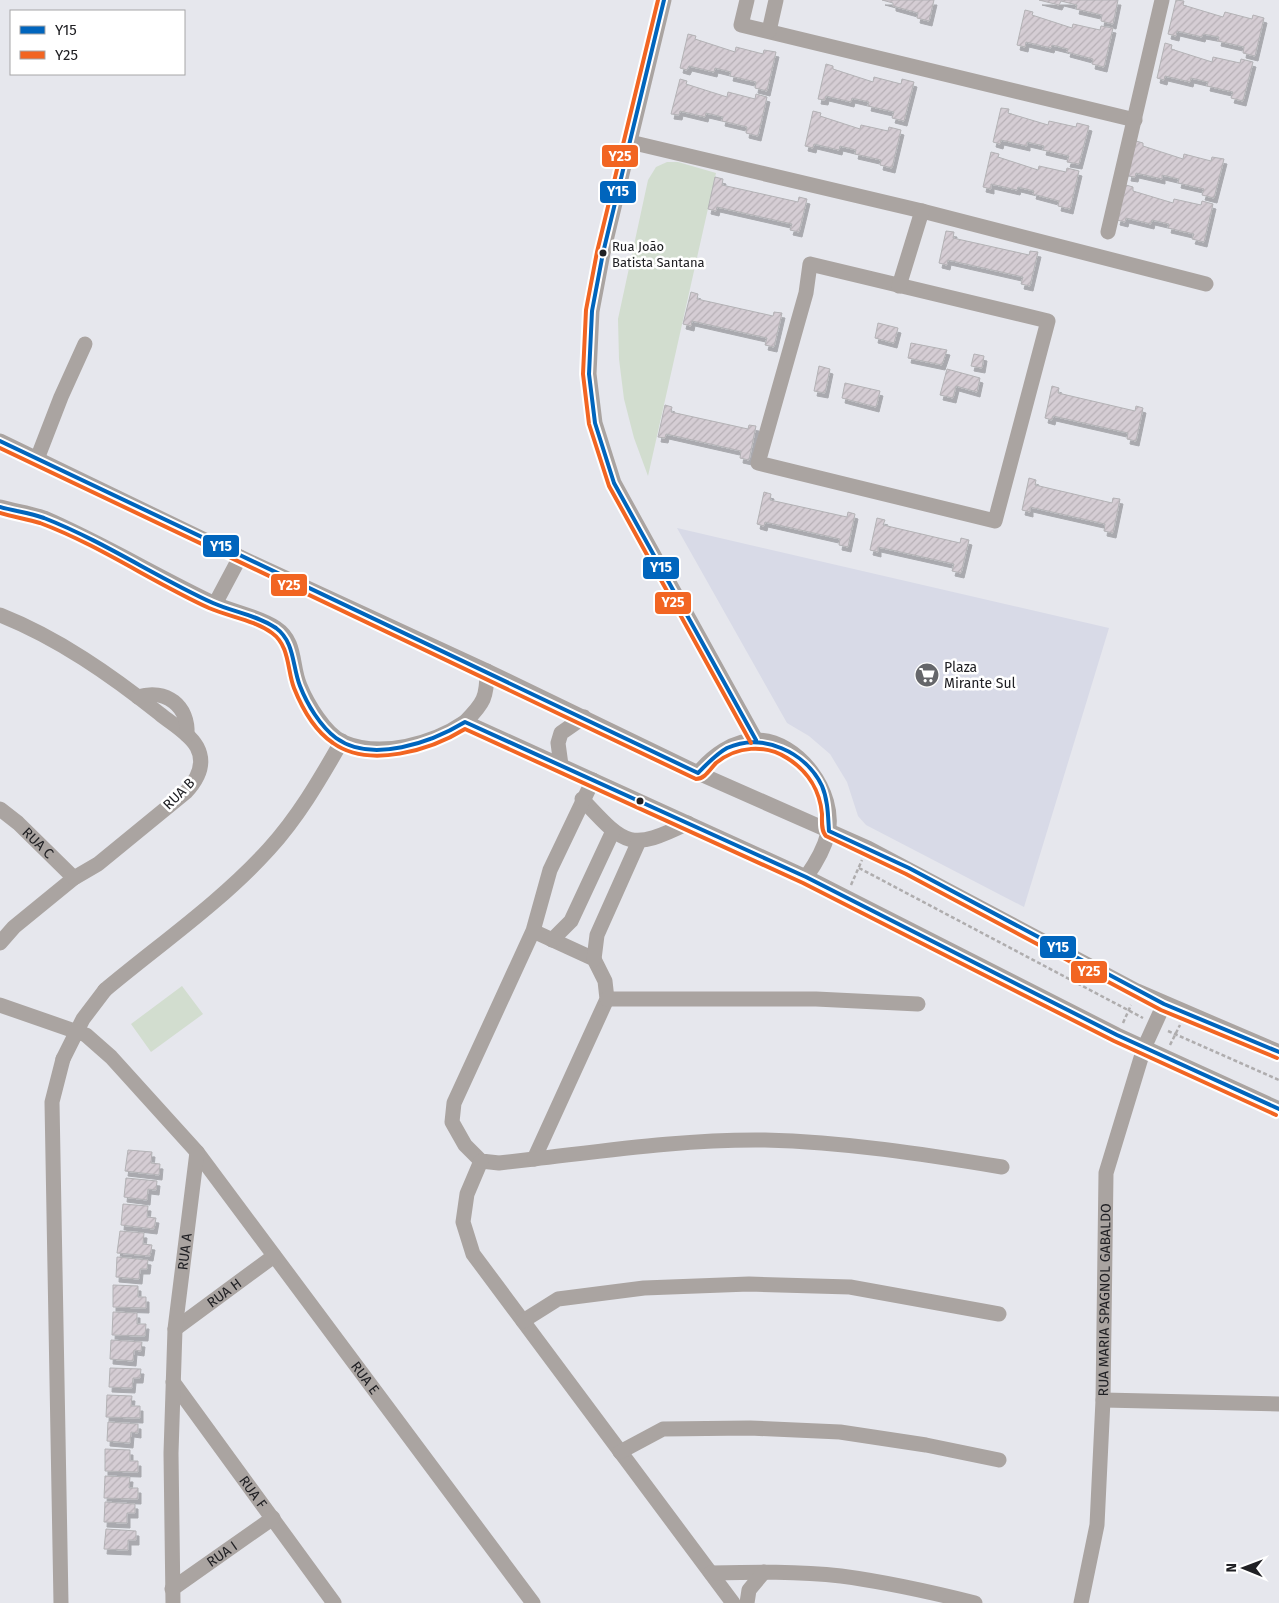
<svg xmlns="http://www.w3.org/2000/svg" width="1279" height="1603" viewBox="0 0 1279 1603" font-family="'Fira Sans',sans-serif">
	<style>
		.built { fill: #d8dae7 }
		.green { fill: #d2ddcf }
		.building { fill: url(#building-hatch); stroke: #b3b2b5; filter: url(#shadow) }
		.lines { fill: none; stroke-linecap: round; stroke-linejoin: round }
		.path { stroke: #afadae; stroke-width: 2.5; stroke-dasharray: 4 2.5; stroke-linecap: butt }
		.minor { stroke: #aaa4a1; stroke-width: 15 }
		.minor-bridge { stroke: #aaa4a1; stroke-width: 15 }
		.bus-1-casing { stroke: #fff; stroke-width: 8 }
		.bus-2-casing { stroke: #fff; stroke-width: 8 }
		.bus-1 { stroke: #0065bd; stroke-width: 4 }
		.bus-2 { stroke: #f26522; stroke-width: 4 }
		.bus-dot { fill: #202024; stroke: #fff; stroke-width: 2 }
		.labels { text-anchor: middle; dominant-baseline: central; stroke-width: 5; stroke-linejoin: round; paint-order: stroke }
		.bus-label { font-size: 13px; fill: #202024; stroke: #fff; text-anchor: start }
		.poi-label { font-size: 14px; fill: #202024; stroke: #fff; text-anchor: start }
		.street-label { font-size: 14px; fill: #202024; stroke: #fff }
		.line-badge { stroke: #fff; stroke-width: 2 }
		.badge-label { font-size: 14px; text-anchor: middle; font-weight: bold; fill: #fff }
	</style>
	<defs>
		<pattern id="building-hatch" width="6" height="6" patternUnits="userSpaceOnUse" patternTransform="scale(1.25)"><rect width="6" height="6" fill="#d5cdd4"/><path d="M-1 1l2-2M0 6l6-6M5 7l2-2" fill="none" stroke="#b7b0b6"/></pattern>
		<filter id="shadow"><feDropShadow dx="3" dy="5" stdDeviation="0" flood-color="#0004"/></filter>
	</defs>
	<rect width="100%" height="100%" fill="#e6e7ed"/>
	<!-- built -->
	<path class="built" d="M677,528l432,100 -85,279 -158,-82 -8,-9 -11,-34 -17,-28 -21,-18 -22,-13z"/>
	<!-- green -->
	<path class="green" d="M667,162h11l38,11 -68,303 -14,-38 -10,-39 -5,-40 -1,-40 30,-139 8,-13z
		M182,986l21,28 -52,38 -20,-28z"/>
	<!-- building -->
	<path class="building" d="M882,0h52l-5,21 -12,-3 1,-5 -25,-7v-3z
		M1039,0h79l-5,24 -12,-3 1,-6 -26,-6 1,-4 -16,-4 -2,4z
		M1176,0l8,1 -1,4 40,12 2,-5 27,7 1,-4 11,3 -9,38 -12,-3 1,-6 -26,-6 1,-4 -16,-3 -1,3 -25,-6 -1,5 -8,-2z
		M1025,10l8,2 -1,3 40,13 1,-4 27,6 1,-4 12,2 -9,39 -12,-3 1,-5 -26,-7 1,-3 -16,-4 -1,3 -25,-6 -1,5 -8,-2z
		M688,34l8,2 -1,3 40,13 1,-5 27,7 1,-4 12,2 -9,39 -12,-3 1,-6 -26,-6 1,-4 -16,-4 -1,4 -25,-6 -2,4 -7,-2z
		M1165,43l7,2 -1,4 41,13 1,-5 27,6 1,-4 12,3 -10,39 -12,-3 2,-6 -26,-6 1,-4 -17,-4 -1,4 -25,-6 -1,4 -7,-2z
		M826,64l7,2v3l40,13 1,-5 27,7 1,-5 12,3 -10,39 -12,-3 2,-6 -26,-6 1,-4 -17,-4 -1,4 -25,-6 -1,4 -7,-1z
		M680,79l7,2 -1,3 41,13 1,-5 27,7 1,-5 11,3 -9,39 -12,-3 1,-6 -25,-6 1,-4 -17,-4 -1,4 -25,-6 -1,4 -8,-1z
		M1001,108l8,1 -1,4 40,12 1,-4 27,6 1,-4 12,3 -10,38 -12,-2 2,-6 -26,-6 1,-4 -17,-4v4l-26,-6 -1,4 -7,-2z
		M813,111l8,2 -1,3 40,13 1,-4 27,6 1,-4 12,3 -9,38 -12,-3 1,-5 -26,-6 1,-4 -16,-4 -1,4 -25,-6 -1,4 -8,-2z
		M1136,141l7,2v3l40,13 1,-5 27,7 1,-4 12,2 -10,39 -12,-3 2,-6 -26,-6 1,-4 -17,-4v4l-26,-6 -1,4 -7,-1z
		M991,152l8,2 -1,3 40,13 1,-4 27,6 1,-4 12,3 -9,38 -12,-3 1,-5 -26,-7 1,-3 -16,-4 -1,3 -26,-6v5l-8,-2z
		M715,177l8,2 -1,6 76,17 1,-5 8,2 -8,33 -9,-2 2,-6 -75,-17 -1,4 -8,-2z
		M1126,185l7,2v4l40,12 1,-4 27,6 1,-4 11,3 -9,38 -12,-3 2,-5 -26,-6 1,-4 -17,-4 -1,4 -25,-6 -1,4 -8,-2z
		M946,231l8,1 -1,6 76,17 1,-4 8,1 -8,34 -9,-2 2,-7 -75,-17 -1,5 -8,-2z
		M691,292l7,2 -1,5 76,17 1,-4 8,1 -8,34 -9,-2 2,-7 -75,-17 -1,5 -8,-2z
		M878,323l20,5 -4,15 -19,-5z
		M911,343l36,7 -5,15 -34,-7z
		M974,354l10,2 -2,12 -11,-2z
		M819,366l11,3 -5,24 -11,-2z
		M947,369l33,9 -3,14 -21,-6 -3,12 -13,-3z
		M845,383l35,8 -4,16 -34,-9z
		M1052,386l7,2 -1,5 77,18 1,-5 7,2 -7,33 -9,-2 1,-6 -75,-17 -1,4 -7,-2z
		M665,405l7,2 -1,5 77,17 1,-4 7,1 -7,34 -9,-2 1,-7 -75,-17 -1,4 -7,-1z
		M1029,478l7,2 -1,5 77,18 1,-5 7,1 -7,34 -9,-2 1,-7 -75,-17v5l-8,-2z
		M764,492l7,2 -1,6 77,17 1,-5 7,2 -7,33 -9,-2 1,-6 -75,-17 -1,4 -7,-2z
		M877,518l8,2 -2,5 77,18 1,-5 8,2 -8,33 -9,-2 2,-7 -76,-17v5l-8,-2z
		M128,1150l24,2 -1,11 9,1 -1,11 -34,-4z
		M126,1178l31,3 -1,9 -8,-1 -1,11 -23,-3z
		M123,1204l25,2 -1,11 9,1 -2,11 -33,-4z
		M120,1231l24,2 -1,11 9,1 -2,11 -33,-3z
		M117,1257l31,3 -1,9h-7l-1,10 -23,-2z
		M113,1285l25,1v11h8v11l-33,-1z
		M113,1312l24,1v11h9l-1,12 -33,-1z
		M111,1340l31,2 -1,9 -7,-1 -1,11 -23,-2z
		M110,1368l31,1 -1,9h-7l-1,10 -23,-1z
		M107,1395l25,1 -1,10h9v12l-34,-1z
		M108,1422l30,2v9l-7,-1 -1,11 -23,-2z
		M105,1449l25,1v11h8v11l-33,-1z
		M105,1476l25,1 -1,11h9v11l-34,-1z
		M105,1502l30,2v9h-8v10l-23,-1z
		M106,1529l30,2v9h-8v10l-24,-1z"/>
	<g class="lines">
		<!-- path -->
		<path class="path" d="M859,868l284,150
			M851,885l11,-25
			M1123,1023l8,-18
			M1168,1031l111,49
			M1170,1045l10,-20"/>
		<!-- minor -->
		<g class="minor">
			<path d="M664,0l-61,253 -11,58 -3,63 6,49 19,60 142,257"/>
			<path d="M747,0l-6,25 394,95"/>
			<path d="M769,31l7,-31"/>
			<path d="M630,142l292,69 284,73"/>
			<path d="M1108,232l54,-232"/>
			<path d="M810,264l238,57 -53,200 -237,-58 48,-170z"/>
			<path d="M899,286l23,-75"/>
			<path d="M0,441l240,116 247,114 211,102 170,75 269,143 142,61"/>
			<path d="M37,459l24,-62 24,-53"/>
			<path d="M0,507c14,4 30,6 44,11 58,25 112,58 169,85 20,9 45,13 63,25 21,14 15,37 24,58 7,17 25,48 43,56 38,16 90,2 122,-20l341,155 311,158 162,74"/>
			<path d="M215,604l25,-47"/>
			<path d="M0,615c58,23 111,60 160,99 12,10 29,19 37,33 9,17 0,33 -11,45l-88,72 -24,14 -60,49 -14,16"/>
			<path d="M138,697c28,-9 51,9 49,38"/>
			<path d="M465,722c19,-19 22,-25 22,-51"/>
			<path d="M561,765l-3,-22 3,-10 23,-16"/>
			<path d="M698,773c14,-17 35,-33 59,-33 41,0 80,53 71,93 -4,17 -12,30 -22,44"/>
			<path d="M582,799c43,46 47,53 106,24"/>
			<path id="s1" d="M0,809l18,14 56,55"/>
			<path d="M533,931l61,28 11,22 2,18 -73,160 -35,4 -18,-2 -16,-16 -13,-23 2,-19 79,-172 17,-61 43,-90"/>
			<path d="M552,940l19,-19 42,-90"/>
			<path d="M594,959l3,-24 42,-94"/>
			<path d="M105,990c55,-46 116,-88 164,-141 30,-33 51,-70 73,-108"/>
			<path d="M607,999h209l102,5"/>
			<path id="s2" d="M0,1005l86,30 25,22 86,95 336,451"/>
			<path d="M534,1159c77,-9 153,-20 231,-19 80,2 158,14 237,27"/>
			<path d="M481,1161l-14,33 -4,28 10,32 260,349"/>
			<path d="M523,1321l35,-22 86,-11 105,-4 101,3 149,27"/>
			<path id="s3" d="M175,1329l99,-73"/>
			<path id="s4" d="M173,1382l161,221"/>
			<path d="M1103,1400l176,4"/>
			<path d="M620,1452l43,-23 87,-1 90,4 86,13 73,15"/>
			<path d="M711,1573c43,-1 87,-2 130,3 45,6 90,16 134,27"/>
			<path id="s5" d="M172,1589l101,-71"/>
			<path d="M61,1603l-9,-501 11,-43"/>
			<path id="s6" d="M173,1603l-2,-150 4,-124 22,-177"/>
			<path d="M747,1603l2,-13 15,-18"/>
			<path id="s7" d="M1081,1603l16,-78 6,-125 3,-227 38,-125 20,-44"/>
		</g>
		<!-- minor-bridge -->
		<path class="minor-bridge" d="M63,1059l20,-40 22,-29"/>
		<defs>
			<path id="bus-1" d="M664,0l-61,253 -11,58 -3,63 6,49 19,60 142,257
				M0,441l698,332c9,-9 18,-19 29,-25 35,-16 79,4 95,38 6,14 6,30 7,45l80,37 255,136 115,48
				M0,507c14,4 30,6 44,11 59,23 112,59 169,85 20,9 44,12 63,25 19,14 16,38 24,58 7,18 20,40 36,52 36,26 96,4 129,-16l341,155 311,158 162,74"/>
			<path id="bus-2" d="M658,0l-61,252 -11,58 -3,64 6,50 20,62 142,257
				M0,448l696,331c9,0 14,-10 20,-16 21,-17 49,-19 71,-5 21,13 33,33 35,56 0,8 -1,17 4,22l80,38 255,136 116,48
				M0,513c13,4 27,6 40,10 59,22 112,59 169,85 21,9 45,12 63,25 18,13 15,37 22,55 8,20 21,43 39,55 36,26 98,7 132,-14l338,154 311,158 162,74"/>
		</defs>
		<!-- bus-1 casing -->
		<use href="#bus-1" class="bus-1-casing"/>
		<!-- bus-2 casing -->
		<use href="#bus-2" class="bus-2-casing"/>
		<!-- bus-1 -->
		<use href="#bus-1" class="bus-1"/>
		<!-- bus-2 -->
		<use href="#bus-2" class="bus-2"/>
	</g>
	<!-- icons -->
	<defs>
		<symbol id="supermarket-disc" viewBox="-11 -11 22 22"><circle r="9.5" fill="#65666a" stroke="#fff"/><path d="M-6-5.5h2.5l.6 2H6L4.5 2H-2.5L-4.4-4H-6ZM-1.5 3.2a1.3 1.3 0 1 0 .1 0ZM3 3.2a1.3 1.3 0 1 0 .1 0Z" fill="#fff"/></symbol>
	</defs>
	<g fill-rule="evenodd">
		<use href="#supermarket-disc" x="913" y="661" width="28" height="28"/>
	</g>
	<!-- markers -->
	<g class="bus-dot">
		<circle cx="603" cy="253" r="4.5"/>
		<circle cx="640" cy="801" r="4.5"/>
	</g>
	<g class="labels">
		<!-- bus labels -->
		<g class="bus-label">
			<text x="612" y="246">Rua João<tspan x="612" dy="16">Batista Santana</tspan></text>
		</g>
		<!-- poi labels -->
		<g class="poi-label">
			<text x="944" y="667">Plaza<tspan x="944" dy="16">Mirante Sul</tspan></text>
		</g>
		<!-- street labels -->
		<g class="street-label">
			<text transform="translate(179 794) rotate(-45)">RUA B</text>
			<text stroke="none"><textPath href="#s1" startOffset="51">RUA C</textPath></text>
			<text stroke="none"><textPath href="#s6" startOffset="352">RUA A</textPath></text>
			<text stroke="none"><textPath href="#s3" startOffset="61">RUA H</textPath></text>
			<text stroke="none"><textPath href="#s7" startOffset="305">RUA MARIA SPAGNOL GABALDO</textPath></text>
			<text stroke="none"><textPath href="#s2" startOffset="534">RUA E</textPath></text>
			<text stroke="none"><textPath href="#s4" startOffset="136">RUA F</textPath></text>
			<text stroke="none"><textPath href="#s5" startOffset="61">RUA I</textPath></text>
		</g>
	</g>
	<g class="line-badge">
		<rect x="601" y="144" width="38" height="24" rx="5" fill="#f26522"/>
		<rect x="599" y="180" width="38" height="24" rx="5" fill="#0065bd"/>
		<rect x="202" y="534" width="38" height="24" rx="5" fill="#0065bd"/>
		<rect x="642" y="556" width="38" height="24" rx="5" fill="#0065bd"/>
		<rect x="270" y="573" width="38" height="24" rx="5" fill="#f26522"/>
		<rect x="654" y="591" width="38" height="24" rx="5" fill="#f26522"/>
		<rect x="1039" y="935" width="38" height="24" rx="5" fill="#0065bd"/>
		<rect x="1070" y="960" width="38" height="24" rx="5" fill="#f26522"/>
	</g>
	<g class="badge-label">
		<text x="620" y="161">Y25</text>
		<text x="618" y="196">Y15</text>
		<text x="221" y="551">Y15</text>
		<text x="661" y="572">Y15</text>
		<text x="289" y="590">Y25</text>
		<text x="673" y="607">Y25</text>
		<text x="1058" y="952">Y15</text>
		<text x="1089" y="976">Y25</text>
	</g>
	<!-- legend -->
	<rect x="10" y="10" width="175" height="65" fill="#ffffff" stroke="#a6a6a7"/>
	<rect x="20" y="26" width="25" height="8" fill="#0065bd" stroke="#a6a6a7"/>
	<text x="55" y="35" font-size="15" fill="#202024">Y15</text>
	<rect x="20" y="51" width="25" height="8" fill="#f26522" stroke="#a6a6a7"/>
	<text x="55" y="60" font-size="15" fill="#202024">Y25</text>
	<!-- north arrow -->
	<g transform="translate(1244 1568) rotate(271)" stroke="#ffffff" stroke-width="4" paint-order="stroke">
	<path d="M0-4L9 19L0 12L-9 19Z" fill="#202024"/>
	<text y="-8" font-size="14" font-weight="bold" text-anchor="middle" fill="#202024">N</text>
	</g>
</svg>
